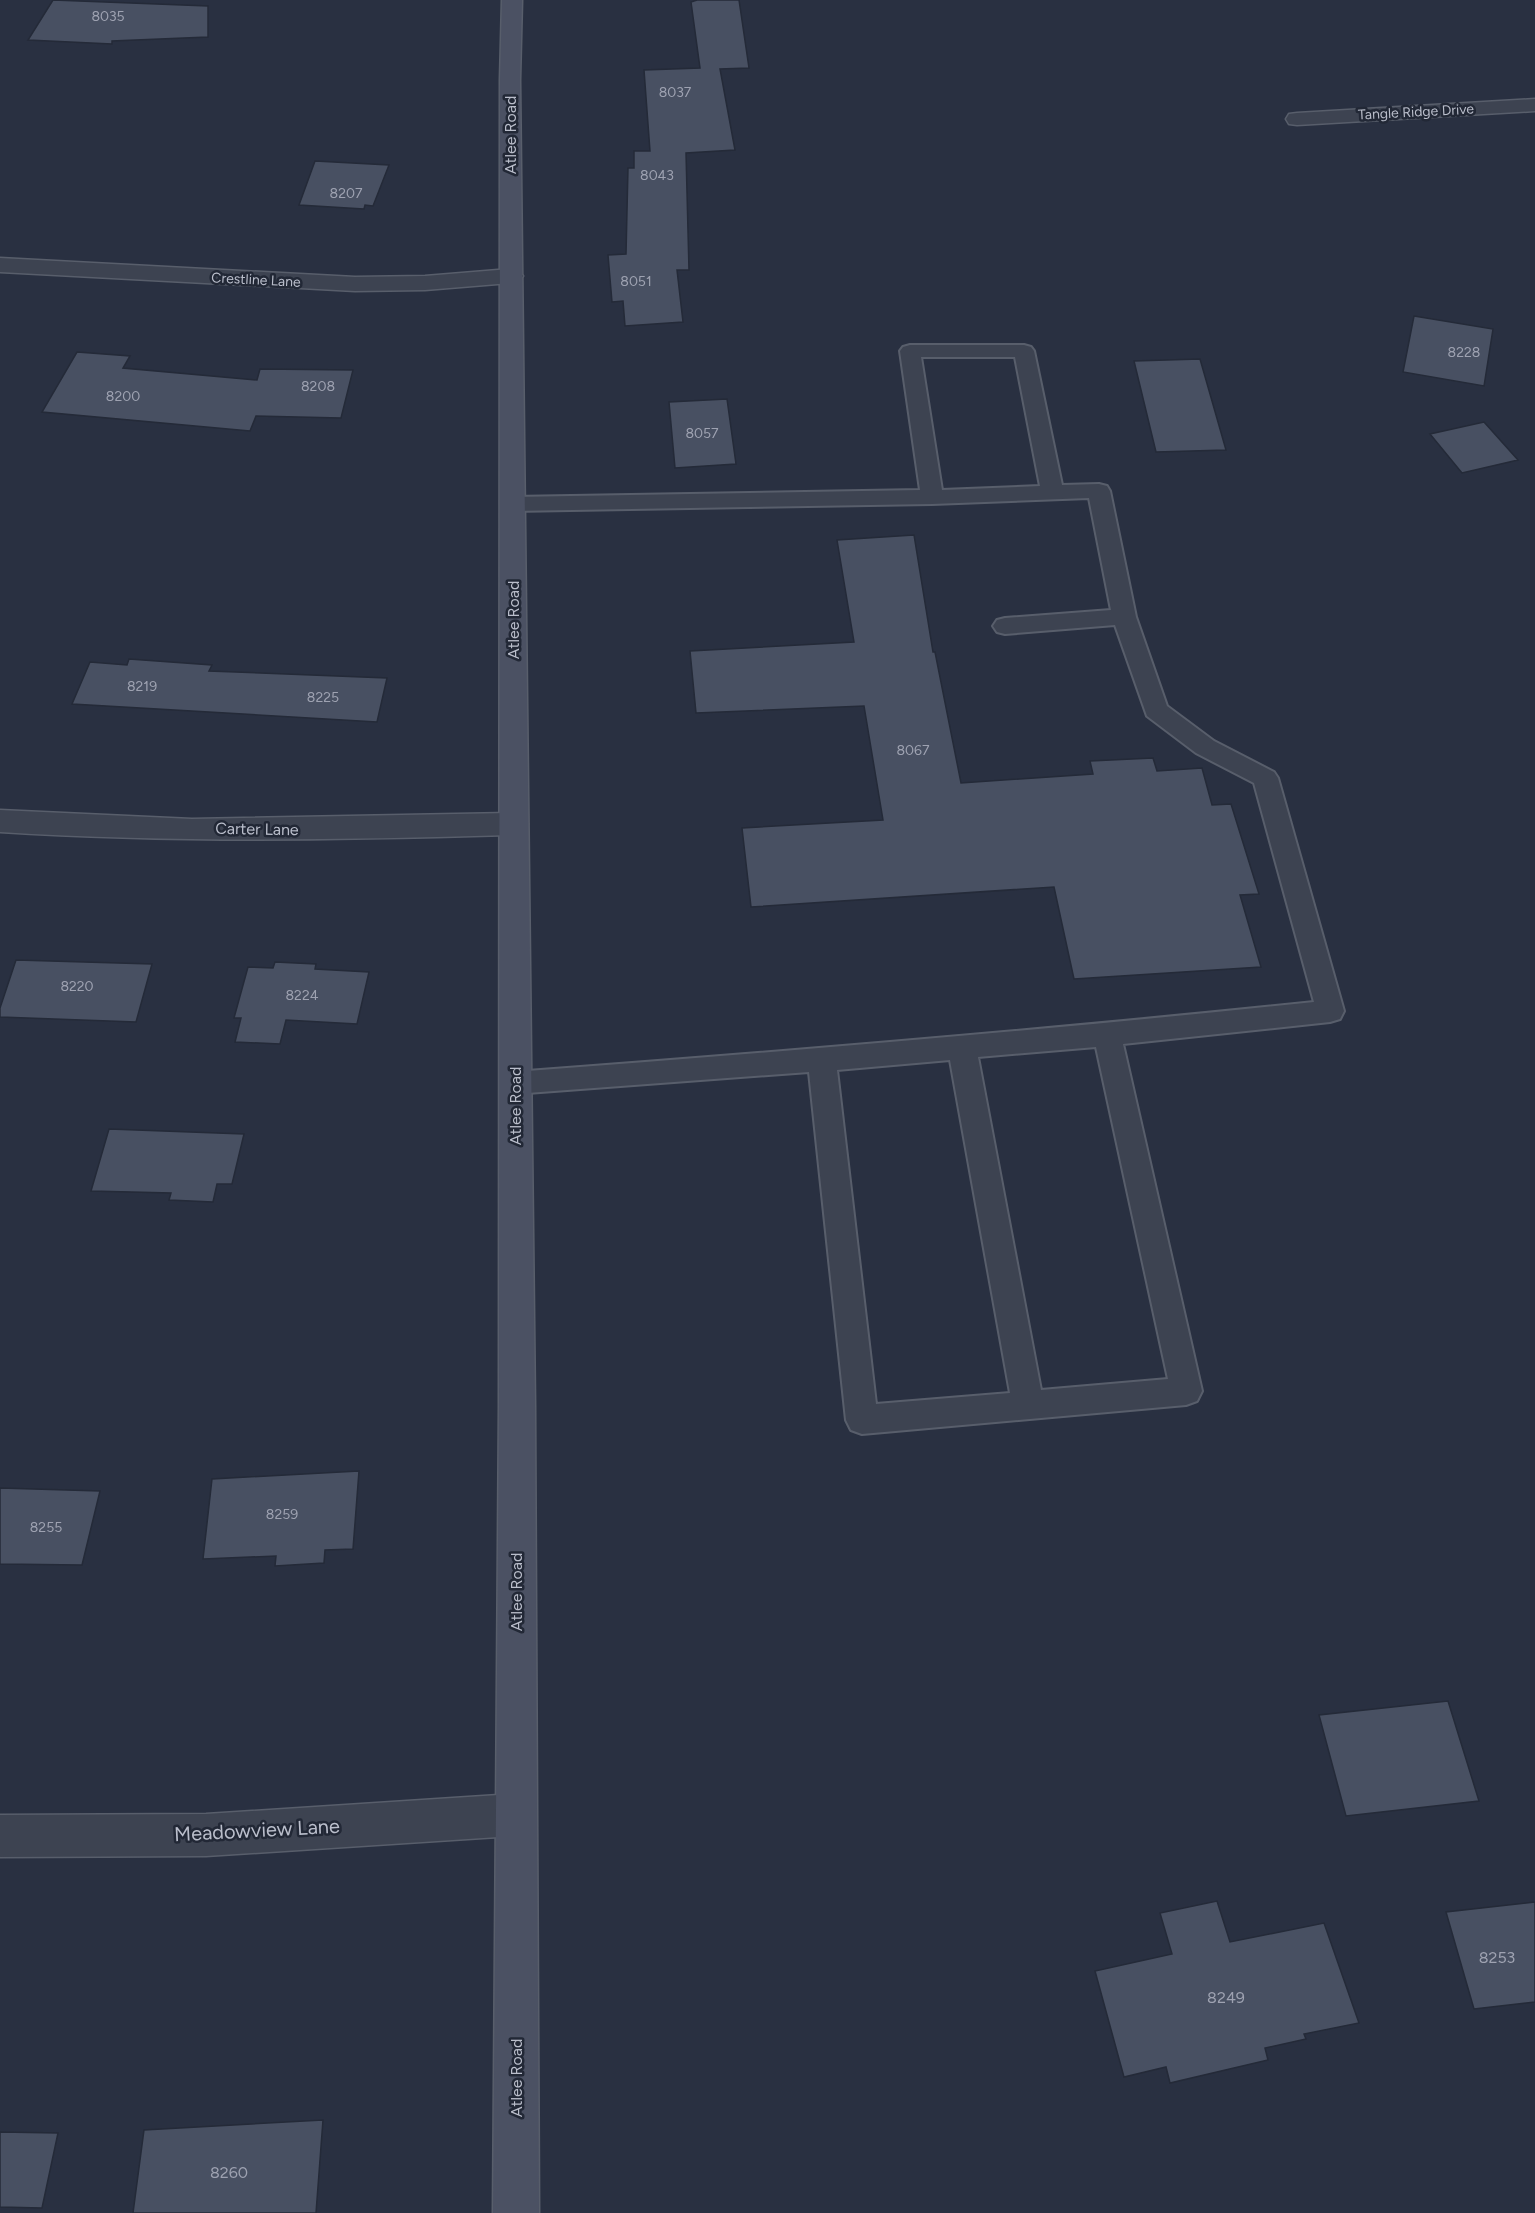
<svg xmlns="http://www.w3.org/2000/svg" width="1535" height="2213" viewBox="0 0 1535 2213" font-family="Figtree,sans-serif">
	<style>
		.building { fill: #485062; stroke: #242a38; stroke-width: 1.5 }
		.lines { fill: none; stroke-linecap: round; stroke-linejoin: round }
		.lane-casing { stroke: #585e6b; stroke-width: 4 }
		.street-casing { stroke: #585e6b; stroke-width: 3 }
		.secondary-casing { stroke: #585e6b; stroke-width: 3 }
		.lane { fill: #3d4351; fill-rule: evenodd }
		.street { fill: #3d4351; fill-rule: evenodd }
		.secondary { fill: #4b5163; fill-rule: evenodd }
		.labels { text-anchor: middle; dominant-baseline: central; stroke-width: 5; stroke-linejoin: round; paint-order: stroke }
		.number-label { font-size: 14px; fill: #9ea2b1 }
		.far-street-label { font-size: 14px; fill: #babecb; stroke: #222836 }
		.street-label { font-size: 16px; fill: #babecb; stroke: #222836 }
		.near-number-label { font-size: 16px; fill: #9ea2b1 }
		.near-street-label { font-size: 20px; fill: #babecb; stroke: #222836 }
	</style>
	<rect width="100%" height="100%" fill="#293041"/>
	<!-- building -->
	<path class="building" d="M53,0l155,6v31l-96,4v3l-84,-4z
		M697,0h42l10,68 -29,1 15,81 -49,3 3,117h-12l6,52 -58,4 -2,-25 -11,1 -4,-47 18,-1 2,-86h6v-17h16l-6,-81 56,-2 -9,-66z
		M315,161l74,4 -16,41 -8,-1 -1,4 -65,-4z
		M1414,316l79,13 -9,57 -81,-14z
		M77,352l53,4 -7,12 134,12 3,-11 93,1 -12,48 -85,-2 -6,15 -208,-19z
		M1200,359l26,91 -70,2 -22,-91z
		M727,399l9,65 -61,4 -6,-66z
		M1484,422l34,38 -56,13 -32,-39z
		M914,535l19,117h2l26,131 132,-9 -3,-13 63,-3 4,13 45,-3 10,37 19,-1 28,90 -19,1 21,72 -187,12 -20,-92 -303,20 -9,-79 141,-8 -19,-114 -168,7 -6,-62 164,-9 -17,-102z
		M129,659l83,6 -3,6 178,7 -10,44 -305,-18 18,-42 37,3z
		M16,960l136,4 -16,58 -136,-5v-9z
		M275,962l41,2 -1,5 54,3 -12,52 -71,-4 -6,24 -45,-2 6,-24h-7l14,-51 25,1z
		M109,1129l135,5 -12,50h-15l-4,18 -44,-2 2,-7 -80,-2z
		M359,1471l-6,78 -28,1 -1,13 -49,3 1,-10 -73,3 9,-80z
		M0,1488l100,3 -18,74 -82,-1z
		M1448,1701l31,100 -133,15 -27,-101z
		M1217,1901l13,41 94,-19 35,100 -55,11 2,5 -41,9 3,12 -98,23 -4,-16 -42,10 -29,-106 77,-17 -12,-41z
		M1535,1902v100l-61,7 -28,-97z
		M323,2120l-7,93h-183l11,-83z
		M0,2132l58,1 -16,75 -42,-1z"/>
	<g class="lines">
		<defs>
			<path id="lane" d="M910,345h114l7,2 3,4 28,134 37,-1 8,2 3,5 26,126 31,89 47,35 60,31 4,6 66,233 -4,8 -10,3 -207,22 79,347 -5,10 -11,4 -324,29 -11,-4 -5,-10 -37,-348 -295,22 -10,-3 -4,-8 4,-8 10,-3c267,-20 533,-42 800,-70l-60,-219 -58,-30 -49,-37 -32,-91 -110,9 -8,-2 -4,-6 4,-6 8,-2 106,-8 -22,-112 -157,6 -420,7 -8,-2 -3,-5 3,-5 8,-2 408,-7 -20,-139 3,-4zM921,357h94l25,129 -98,4zM1096,1047l72,332 -127,11 -63,-333zM950,1060l60,333 -134,11 -39,-334z"/>
			<path id="street" d="M1535,99v12l-238,14 -8,-1 -3,-5 3,-5 8,-1z
				M0,258l355,19 70,-1 86,-7 8,2 4,5 -4,5 -8,2 -86,7 -70,1 -355,-19z
				M0,810l192,9 321,-6 10,3 5,8 -5,8 -10,3c-171,5 -342,8 -513,-3z
				M515,1794l15,6 6,15 -6,15 -15,6 -309,20 -206,1v-42l206,-1z"/>
			<path id="secondary" d="M502,0h20l-2,80 15,1326 4,807h-46l6,-807 1,-1326z"/>
		</defs>
		<!-- lane casing -->
		<use href="#lane" class="lane-casing"/>
		<!-- street casing -->
		<use href="#street" class="street-casing"/>
		<!-- secondary casing -->
		<use href="#secondary" class="secondary-casing"/>
		<!-- lane -->
		<use href="#lane" class="lane"/>
		<!-- street -->
		<use href="#street" class="street"/>
		<!-- secondary -->
		<use href="#secondary" class="secondary"/>
	</g>
	<g class="labels">
		<!-- number labels -->
		<g class="number-label">
			<text x="108" y="16">8035</text>
			<text x="675" y="92">8037</text>
			<text x="657" y="175">8043</text>
			<text x="346" y="193">8207</text>
			<text x="636" y="281">8051</text>
			<text x="1464" y="352">8228</text>
			<text x="318" y="386">8208</text>
			<text x="123" y="396">8200</text>
			<text x="702" y="433">8057</text>
			<text x="142" y="686">8219</text>
			<text x="323" y="697">8225</text>
			<text x="913" y="750">8067</text>
			<text x="77" y="986">8220</text>
			<text x="302" y="995">8224</text>
			<text x="282" y="1514">8259</text>
			<text x="46" y="1527">8255</text>
		</g>
		<!-- far-street labels -->
		<g class="far-street-label">
			<text transform="translate(1416 112) rotate(-3)">Tangle Ridge Drive</text>
			<text transform="translate(256 280) rotate(3)">Crestline Lane</text>
		</g>
		<!-- street labels -->
		<g class="street-label">
			<text transform="translate(510 135) rotate(-90)">Atlee Road</text>
			<text transform="translate(513 620) rotate(-90)">Atlee Road</text>
			<text transform="translate(257 829) rotate(1)">Carter Lane</text>
			<text transform="translate(515 1106) rotate(-90)">Atlee Road</text>
			<text transform="translate(516 1592) rotate(-90)">Atlee Road</text>
			<text transform="translate(516 2078) rotate(-90)">Atlee Road</text>
		</g>
		<!-- near-number labels -->
		<g class="near-number-label">
			<text x="1497" y="1957">8253</text>
			<text x="1226" y="1997">8249</text>
			<text x="229" y="2172">8260</text>
		</g>
		<!-- near-street labels -->
		<g class="near-street-label">
			<text transform="translate(257 1830) rotate(-3)">Meadowview Lane</text>
		</g>
	</g>
</svg>
